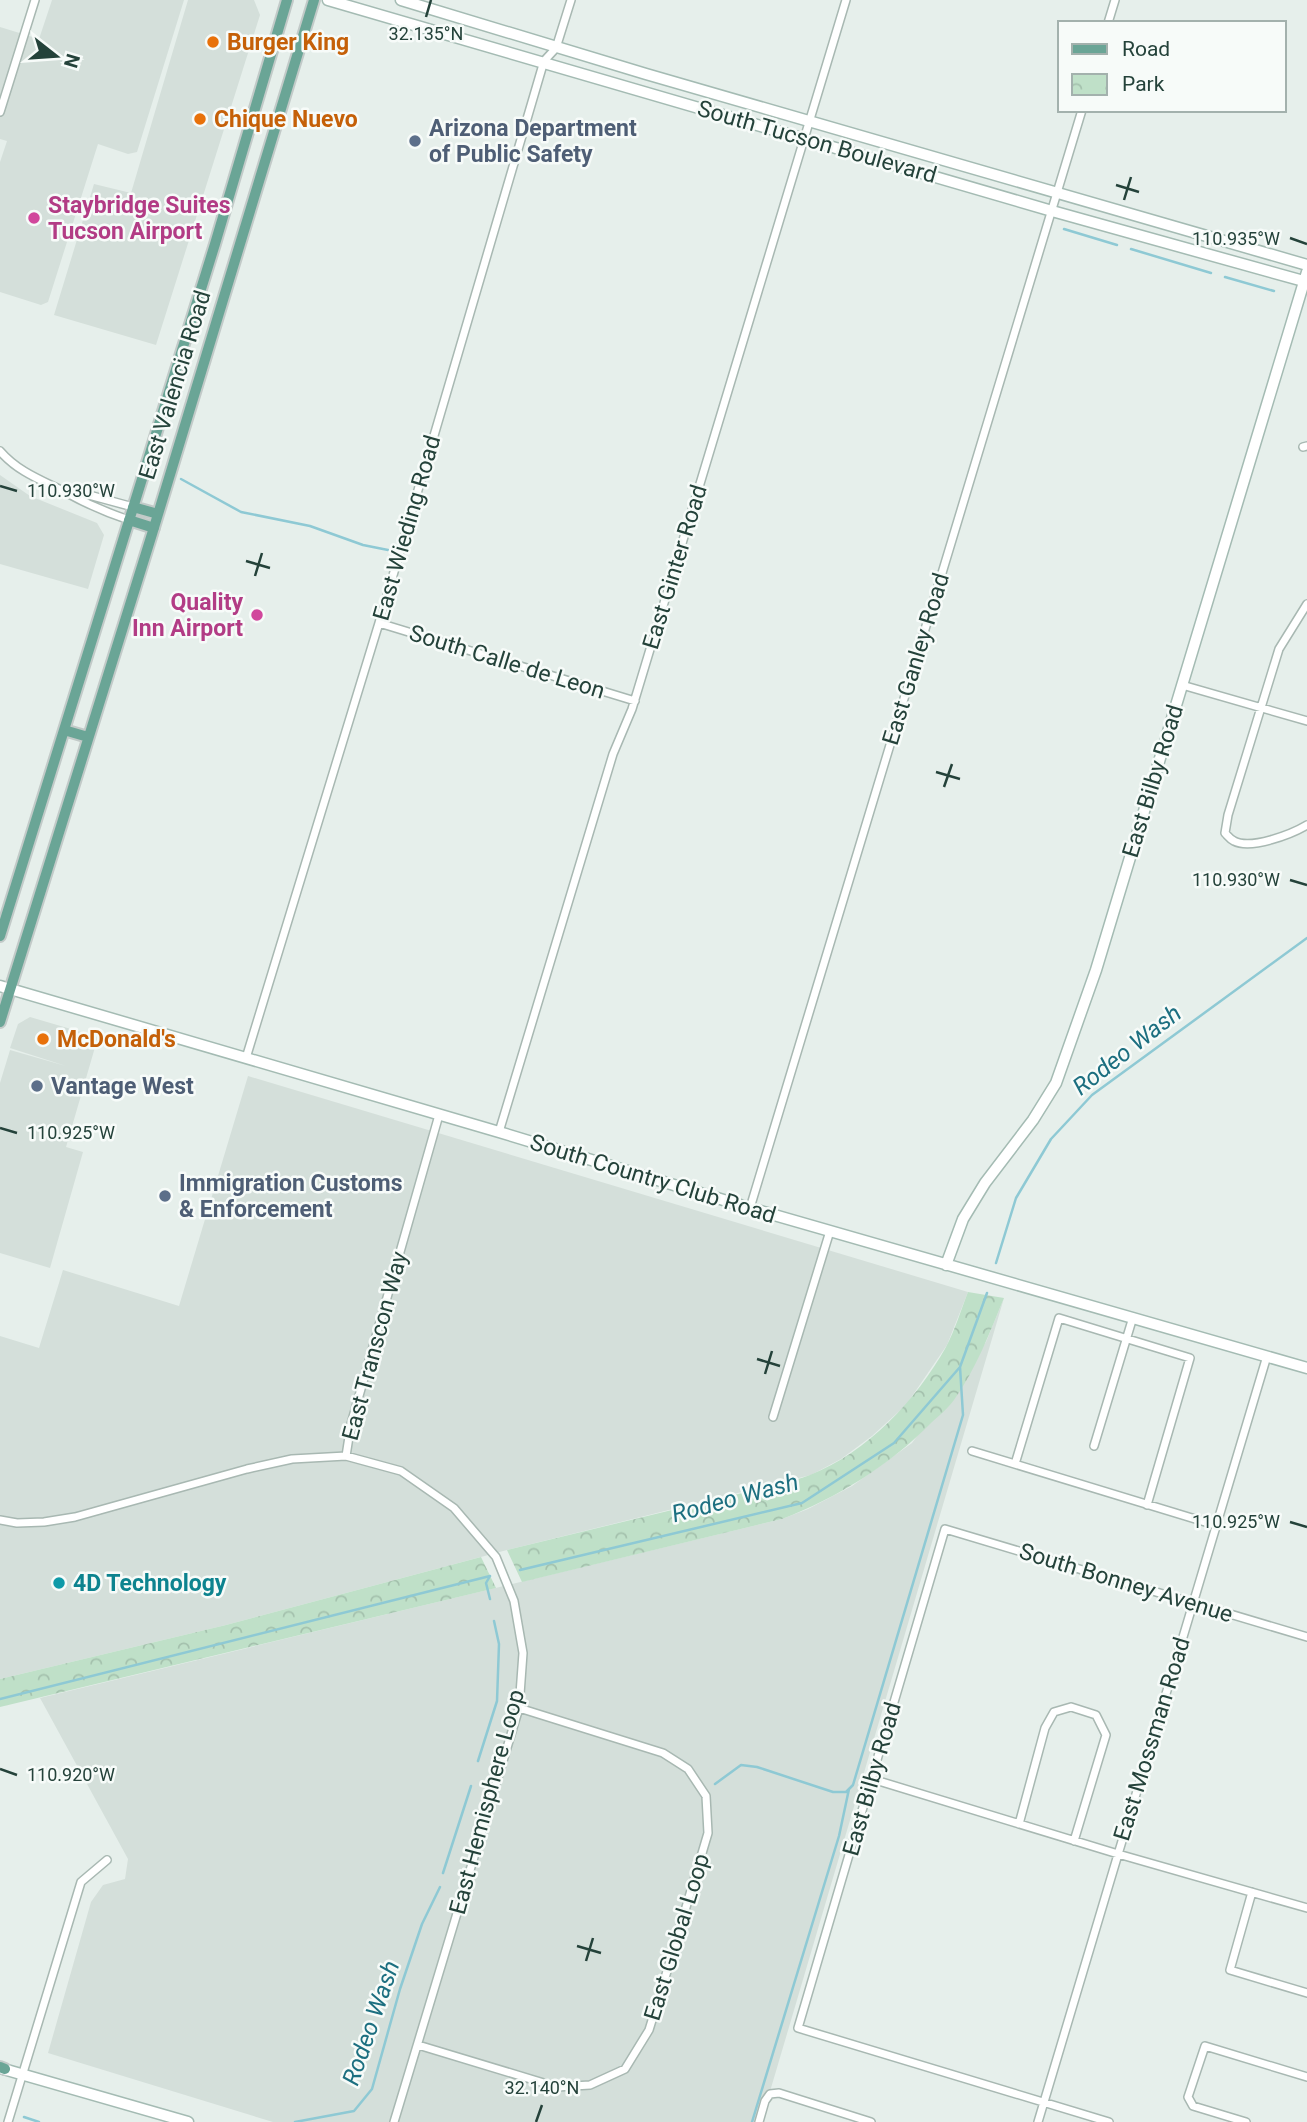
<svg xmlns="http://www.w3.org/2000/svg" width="1307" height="2122" viewBox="0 0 1307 2122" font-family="Roboto,sans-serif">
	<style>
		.built { fill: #d4dfda }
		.park { fill: url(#park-crowns) }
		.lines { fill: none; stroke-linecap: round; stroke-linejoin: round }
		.stream { stroke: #8ec9d4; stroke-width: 2.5 }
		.street-casing { stroke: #a8b8b2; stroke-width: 10 }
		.secondary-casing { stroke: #a4bbb3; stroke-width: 13 }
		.primary-casing { stroke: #c2cac8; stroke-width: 14 }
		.street { stroke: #fff; stroke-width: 7 }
		.secondary { stroke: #fff; stroke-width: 10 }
		.primary { stroke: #6aa596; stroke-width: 10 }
		.ticks { fill: none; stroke: #24423a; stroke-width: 2.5 }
		.food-dot { fill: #e8710a; stroke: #f7fbf9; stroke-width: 2.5 }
		.service-dot { fill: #5c6f8a; stroke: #f7fbf9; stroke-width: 2.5 }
		.hotel-dot { fill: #d1479c; stroke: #f7fbf9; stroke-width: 2.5 }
		.culture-dot { fill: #0f9aa8; stroke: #f7fbf9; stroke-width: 2.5 }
		.labels { text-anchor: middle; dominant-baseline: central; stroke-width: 5; stroke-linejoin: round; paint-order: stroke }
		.food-label { font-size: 23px; font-weight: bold; fill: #c56008; stroke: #f7fbf9; text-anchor: start }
		.service-label { font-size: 23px; font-weight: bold; fill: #4e5e75; stroke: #f7fbf9; text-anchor: start }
		.street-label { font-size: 23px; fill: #24423a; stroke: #f7fbf9 }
		.hotel-label { font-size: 23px; font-weight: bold; fill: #b23c85; stroke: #f7fbf9; text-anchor: start }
		.culture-label { font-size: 23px; font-weight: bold; fill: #0d838f; stroke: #f7fbf9; text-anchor: start }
		.water-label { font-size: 24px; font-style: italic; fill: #1c6f80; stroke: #f7fbf9 }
		.ticks-label { font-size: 18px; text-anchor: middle; fill: #24423a; stroke: #f7fbf9; stroke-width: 5; stroke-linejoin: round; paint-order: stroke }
	</style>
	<defs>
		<pattern id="park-crowns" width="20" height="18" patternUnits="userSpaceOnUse" patternTransform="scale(1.75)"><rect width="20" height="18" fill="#bfe0c8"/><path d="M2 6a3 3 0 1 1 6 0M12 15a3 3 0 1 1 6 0" fill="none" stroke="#a4c1ad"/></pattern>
	</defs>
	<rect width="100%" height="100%" fill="#e6efeb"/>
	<!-- built -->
	<path class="built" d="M52,0h132l-47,152 -9,2 -30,-10 -50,158 -7,3 -41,-13v-130l7,-21 -7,-2v-112l39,12z
		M188,0h66l6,15 -104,330 -102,-30 40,-131 37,9z
		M0,475l30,21 67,27 7,12 -16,54 -88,-25z
		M30,1017l68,20 -32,110 17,5 -33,116 -50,-15v-170l10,-33 56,16 -56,-18 8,-24z
		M248,1076l720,216 -21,53 -41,60 -34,31 -31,23 -30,16 -304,75 -281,75 -226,54v-343l39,12 24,-78 116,36z
		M1004,1298l-243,824h-488l-225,-69 43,-151 12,-17 22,-6 3,-20 -88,-161 742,-179 26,-10 44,-23 60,-43 74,-101z"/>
	<!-- park -->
	<path class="park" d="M968,1292l36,6c-14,34 -28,71 -50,102 -6,8 -15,16 -23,23 -41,42 -94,75 -149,96l-260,63 -15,-32 272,-66c10,-3 21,-5 31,-9 58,-23 106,-75 136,-128 9,-17 15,-37 22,-55z
		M481,1557l15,31 -496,119v-28l226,-54z"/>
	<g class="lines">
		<!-- stream -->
		<path class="stream" d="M1064,229l53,16
			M1131,249l80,24
			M1225,277l49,14
			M181,479l60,33 69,14 53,19 25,5
			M996,1263l20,-65 35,-59 41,-44 215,-157
			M520,1570l282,-67 92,-60 66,-76 27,-74
			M490,1599l-4,-16 4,-7
			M0,1699l490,-123
			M478,1761l19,-60 2,-57 -5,-23
			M715,1784l26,-19 16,2 76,25h13l7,-7 110,-370 -3,-48
			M443,1873l28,-87
			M24,2117l15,5
			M295,2122l59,-11 18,-22 28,-100 22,-65 18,-37
			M752,2122l87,-286 10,-47"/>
		<defs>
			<path id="street" d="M1108,23l7,-23
				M0,112l35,-112
				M1303,447l4,-1
				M0,451c19,22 44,30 69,43 20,11 39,19 60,26
				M70,494l19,1 44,12
				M1307,604l-28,45 -51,166 -3,18c3,3 5,6 9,8 17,9 58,-7 73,-16
				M379,623l256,78
				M1182,685l125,36
				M246,1058l133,-435 165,-562 12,-13 15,-48
				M499,1132l114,-378 19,-45 214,-709
				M750,1208l332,-1098
				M773,1417l57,-186
				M1094,1446l39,-129
				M972,1451l243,74
				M346,1456l5,-32 88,-309
				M1015,1464l44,-146 131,40 -43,147
				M0,1520l17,3 27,-1 31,-5 172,-48 45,-10 54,-3 55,15 53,37 42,49 18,44 9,52 -4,55 -125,414
				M872,1779l246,75 189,54
				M1019,1824l26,-96 9,-16 17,-5 25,8 10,20 -32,106
				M1252,1892l-22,78 77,23
				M418,2045l139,42 33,-2 35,-16 24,-39 19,-62 40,-135 -2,-37 -18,-27 -25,-16 -144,-45
				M8,2122l73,-240 26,-22
				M759,2122l6,-21 5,-7 9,-1 92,29
				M1038,2122l229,-766
				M1109,2122l-311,-94 147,-499 362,108
				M1246,2122l-53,-16 -5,-9 17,-51 102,31"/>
			<path id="secondary" d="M328,0l724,211 255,71
				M401,0l245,74 661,191
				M0,986l499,146 251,76 557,160
				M946,1265l17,-46 22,-36 48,-63 23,-37 40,-113 211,-698
				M0,2068l188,54"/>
			<path id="primary" d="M133,507l25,7
				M129,520l25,8
				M64,730l24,7
				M0,936l215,-692 72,-244
				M0,1022l152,-488 162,-534
				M0,2067l5,2"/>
		</defs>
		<!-- street casing -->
		<use href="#street" class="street-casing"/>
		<!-- secondary casing -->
		<use href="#secondary" class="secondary-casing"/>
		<!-- primary casing -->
		<use href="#primary" class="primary-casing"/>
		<!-- street -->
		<use href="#street" class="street"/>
		<!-- secondary -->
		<use href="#secondary" class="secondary"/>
		<!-- primary -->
		<use href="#primary" class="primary"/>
	</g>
	<!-- ticks -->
	<path class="ticks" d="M426,17l5,-17M1116,185l23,7M1124,200l7,-23M1290,238l17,6M0,486l17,5M246,561l24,7M255,576l7,-23M936,772l24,7M944,787l8,-23M1290,880l17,5M0,1128l17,5M757,1359l23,7M765,1374l7,-23M1290,1522l17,5M0,1769l17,6M577,1946l24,7M586,1961l7,-23M536,2122l6,-17"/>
	<!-- markers -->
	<g class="food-dot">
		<circle cx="213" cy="42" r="7"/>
		<circle cx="200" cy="119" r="7"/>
		<circle cx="43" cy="1039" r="7"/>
	</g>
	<g class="service-dot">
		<circle cx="415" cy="141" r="7"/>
		<circle cx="37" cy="1086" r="7"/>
		<circle cx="165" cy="1196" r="7"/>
	</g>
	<g class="hotel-dot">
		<circle cx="34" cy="218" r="7"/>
		<circle cx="257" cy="615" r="7"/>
	</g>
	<circle class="culture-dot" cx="59" cy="1583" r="7"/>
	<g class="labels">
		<!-- food labels -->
		<g class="food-label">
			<text x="227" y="42">Burger King</text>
			<text x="214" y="119">Chique Nuevo</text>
			<text x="57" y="1039">McDonald's</text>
		</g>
		<!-- service labels -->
		<g class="service-label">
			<text x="429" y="128">Arizona Department<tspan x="429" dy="26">of Public Safety</tspan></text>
			<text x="51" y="1086">Vantage West</text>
			<text x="179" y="1183">Immigration Customs<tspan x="179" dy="26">&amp; Enforcement</tspan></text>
		</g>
		<!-- street labels -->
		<g class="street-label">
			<text transform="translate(817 142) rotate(16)">South Tucson Boulevard</text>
			<text transform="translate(175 385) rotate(-73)">East Valencia Road</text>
			<text transform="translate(407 528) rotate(-74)">East Wieding Road</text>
			<text transform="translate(675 567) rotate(-73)">East Ginter Road</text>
			<text transform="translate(916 659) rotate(-73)">East Ganley Road</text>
			<text transform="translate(507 662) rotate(17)">South Calle de Leon</text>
			<text transform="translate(1153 781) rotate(-73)">East Bilby Road</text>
			<text transform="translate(653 1179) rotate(17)">South Country Club Road</text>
			<text transform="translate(375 1346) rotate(-75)">East Transcon Way</text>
			<text transform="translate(1126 1583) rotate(17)">South Bonney Avenue</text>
			<text transform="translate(1152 1739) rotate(-73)">East Mossman Road</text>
			<text transform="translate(872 1779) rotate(-74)">East Bilby Road</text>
			<text transform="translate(487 1802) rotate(-75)">East Hemisphere Loop</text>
			<text transform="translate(677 1937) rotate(-73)">East Global Loop</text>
		</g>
		<!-- hotel labels -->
		<g class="hotel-label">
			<text x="48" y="205">Staybridge Suites<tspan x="48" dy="26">Tucson Airport</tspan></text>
			<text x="243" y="602" text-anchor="end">Quality<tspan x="243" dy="26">Inn Airport</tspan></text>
		</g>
		<!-- culture labels -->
		<g class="culture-label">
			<text x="73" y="1583">4D Technology</text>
		</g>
		<!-- water labels -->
		<g class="water-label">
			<text transform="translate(1127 1050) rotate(-38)">Rodeo Wash</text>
			<text transform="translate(735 1498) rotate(-15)">Rodeo Wash</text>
			<text transform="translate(371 2023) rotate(-71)">Rodeo Wash</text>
		</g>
	</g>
	<g class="ticks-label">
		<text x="426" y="40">32.135°N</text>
		<text x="1236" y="245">110.935°W</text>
		<text x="71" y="497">110.930°W</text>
		<text x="1236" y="886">110.930°W</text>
		<text x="71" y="1139">110.925°W</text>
		<text x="1236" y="1528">110.925°W</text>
		<text x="71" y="1781">110.920°W</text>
		<text x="542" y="2094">32.140°N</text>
	</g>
	<!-- legend -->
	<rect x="1058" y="21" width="228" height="91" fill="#f7fbf9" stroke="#a3b1ad" stroke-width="2"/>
	<rect x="1072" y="44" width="35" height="10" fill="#6aa596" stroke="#a3b1ad" stroke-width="2"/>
	<text x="1122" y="56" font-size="21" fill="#24423a">Road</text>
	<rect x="1072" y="74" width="35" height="21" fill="url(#park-crowns)" stroke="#a3b1ad" stroke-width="2"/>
	<text x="1122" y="91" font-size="21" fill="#24423a">Park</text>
	<!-- north arrow -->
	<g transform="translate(56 56) rotate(107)" stroke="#f7fbf9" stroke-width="5" paint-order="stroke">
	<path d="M0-5L12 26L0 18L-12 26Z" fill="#24423a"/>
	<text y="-10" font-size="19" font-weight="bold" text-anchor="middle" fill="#24423a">N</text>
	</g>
</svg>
